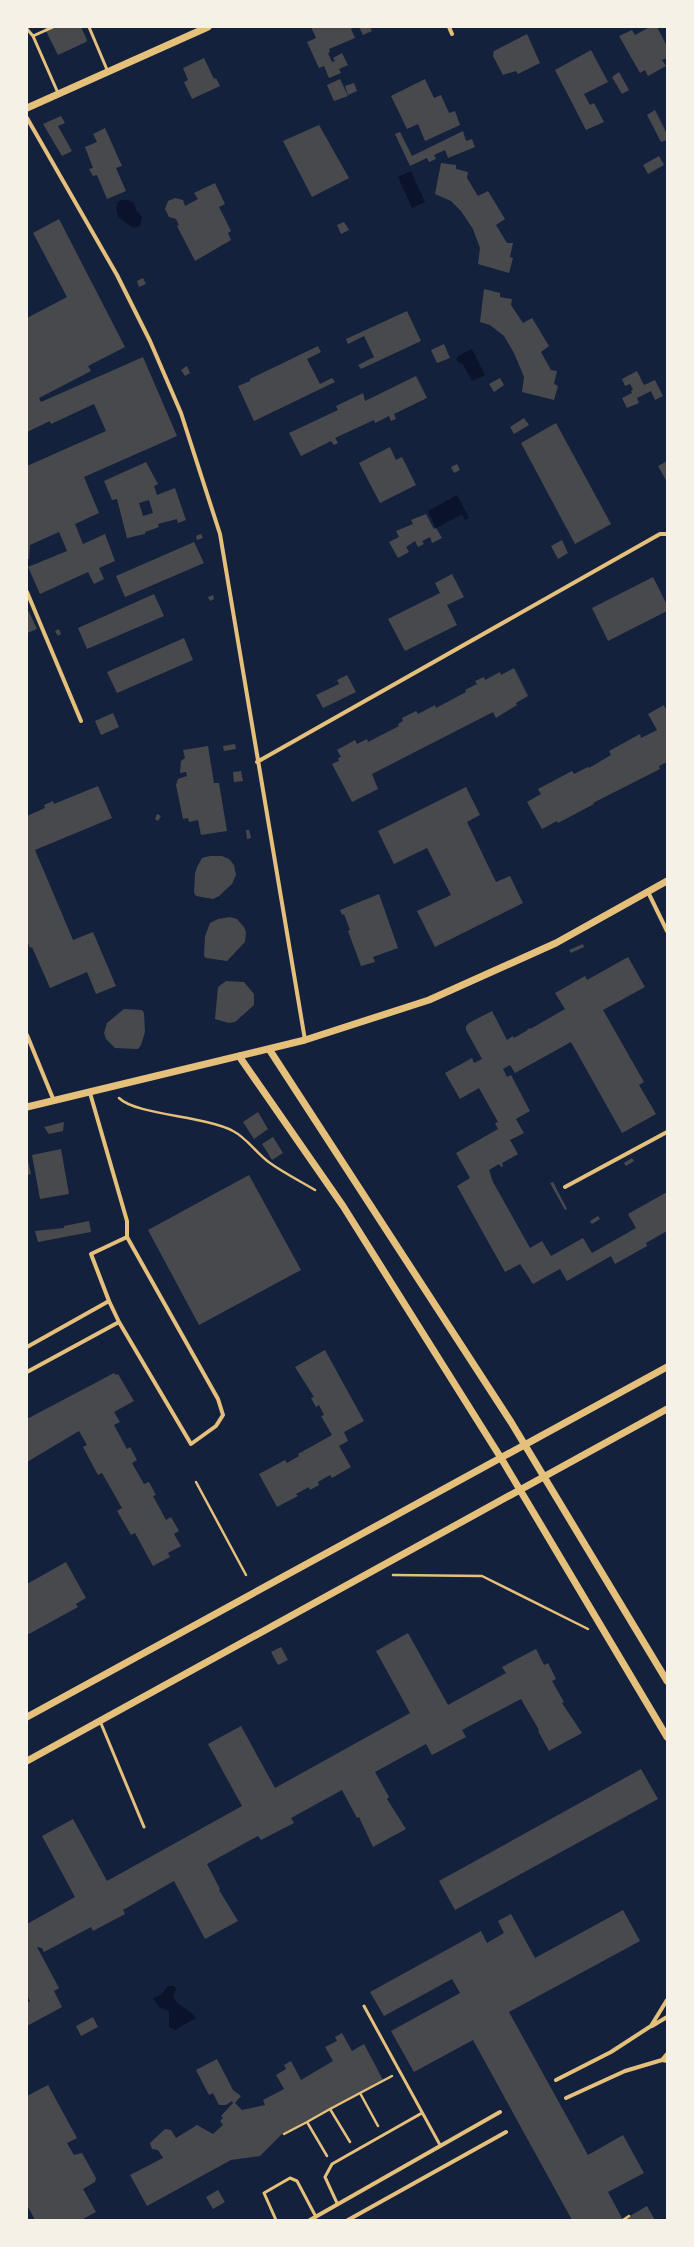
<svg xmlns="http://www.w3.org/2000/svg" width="694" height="2247" viewBox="0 0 694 2247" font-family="'Public Sans',sans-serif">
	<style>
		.water { fill: #0b132b }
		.building { fill: #48494c; fill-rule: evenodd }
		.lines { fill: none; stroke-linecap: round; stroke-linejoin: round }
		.path { stroke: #e5c07b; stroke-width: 2.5 }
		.service { stroke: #e5c07b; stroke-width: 3 }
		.minor { stroke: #e5c07b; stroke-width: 4 }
		.tertiary { stroke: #e5c07b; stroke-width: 7 }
	</style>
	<rect width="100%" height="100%" fill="#14213d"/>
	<!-- water -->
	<path class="water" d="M411,171l14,31 -13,6 -14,-31z
		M122,200h6l6,3 2,7 6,7 -2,9 -7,2 -15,-11 -2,-9 2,-6z
		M472,349l13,26 -13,6 -9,-17 -4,-1 -3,-3 2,-4z
		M457,495l12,23 -4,2 -3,-6 -26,14 -8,-17z
		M168,1986h6l2,3 -3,7c4,11 17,12 23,22l-21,12 -6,-3v-16l-10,-4 -6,-9 8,-3z"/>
	<!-- building -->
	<path class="building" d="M44,27h37l6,13 -1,2 -28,13z
		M311,27h44l-4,2 4,9 -26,11 1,3 -2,1 4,9 3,-1 -2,-3 9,-5 6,12 -9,4 2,4 -12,5 -5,-12 -5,2 -12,-26 9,-4z
		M359,27h11l2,4 -9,4z
		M650,27h7l10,19v12l-5,2 4,6 -18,10 -3,-6 -5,3 -21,-37 13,-6 3,5z
		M527,34l13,29 -22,11 -2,-3 -13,4 -10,-19 1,-5z
		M591,50l17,32 -24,12 6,11 4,-2 10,19 -18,8 -31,-60z
		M204,58l10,21 2,-1 4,8 -28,13 -8,-17 4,-2 -5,-12z
		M619,72l10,18 -7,4 -10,-17z
		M340,79l8,17 -14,5 -7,-16z
		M425,79l9,19 7,-3 8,18 6,-2 5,14 -35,16 -7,-17 -11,5 -16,-33z
		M354,83l3,8 -9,4 -3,-9z
		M655,110l12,24v6l-6,2 -14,-27z
		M61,116l4,7 -7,3 14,25 -10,5 -19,-32z
		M319,125l30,53 -37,19 -29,-56z
		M105,128l17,38 -6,2 10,23 -19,8 -10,-24 -4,1 -4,-7 4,-1 -8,-21 12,-5 -4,-8z
		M463,131l3,10 6,-2 3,8 -27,11 -3,-8 -11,5 2,4 -7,3 -2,-4 -17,8 -15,-32 5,-2 12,24z
		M659,156l5,9 -16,9 -5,-9z
		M441,163l15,2v4l12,3 -1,6 11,18 10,-5 17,28 -9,6 11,18h6l-3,14 3,1 -4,15 -31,-9 2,-16 -7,-19 -12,-18 -10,-10 -16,-7z
		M215,183l10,21 -6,3 12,24 -3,2 3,7 -36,21 -18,-35 2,-1 -3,-6 -7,-2 -4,-8 3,-8 7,-3 8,2 2,6 13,-7 -4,-6z
		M59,219l66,128 -37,19 3,5 -52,27 2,4 102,-45 34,79 -93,41 15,36 -24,11 8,20 22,-10 10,27 -16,7 5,11 -10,5 -6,-12 -48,22 -12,-27 39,-16 -8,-19 -29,13 -1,14h-2v-93l79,-35 -12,-27 -43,20 -1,-3 -23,11v-114l40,-21 -34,-64z
		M344,222l5,8 -8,4 -4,-9z
		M143,278l3,6 -7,3 -2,-6z
		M484,289l16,4v4l12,2 -1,6 12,18 9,-5 17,28 -8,6 10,18 6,1 -3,13 4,2 -4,14 -32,-8 2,-15 -10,-24 -10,-17 -14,-11 -10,-3z
		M407,311l14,30 -60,28 -3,-4 16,-8 -10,-21 -16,8 -2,-5z
		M444,344l6,14 -13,5 -6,-13z
		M318,346l3,6 -14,7 13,25 12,-6 3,4 -81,39 -16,-35 12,-5v-2z
		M187,366l3,7 -5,3 -4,-6z
		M637,371l7,14 11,-5 8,16 -8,4 -4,-9 -14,7 2,5 -12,5 -5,-10 10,-5 -1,-2 2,-2 -3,-5 -5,2 -3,-7z
		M416,376l11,22 -33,16 2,5 -5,2 -2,-5 -14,7 -1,-3 -39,18 3,5 -4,2 -3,-4 -30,15 -12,-23 49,-23 -2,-4 27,-13 2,8z
		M500,378l4,7 -10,7 -5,-8z
		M524,418l5,7 -15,9 -4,-7z
		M556,423l55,101 -36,20 -54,-101z
		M390,447l6,13 6,-3 14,28 -36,18 -21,-40z
		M667,461v21l-9,-16z
		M146,462l12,22 -4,2 3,9 18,-7 11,32 -8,3 -1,-4 -19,5 1,3 -14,5v2l-18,4 -10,-39 -5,1 -8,-19zM149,500l4,13 -10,3 -4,-13z
		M457,464l3,6 -6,3 -3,-6z
		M426,514l8,15 2,-1 6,10 -10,5 -2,-6 -8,4 2,3 -6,3 -3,-6 -9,6 3,5 -11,6 -9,-16 10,-5 -3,-6 17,-7 -2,-4z
		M201,534l2,4 -6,2 -1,-4z
		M562,540l6,13 -10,6 -7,-13z
		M194,542l10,21 -79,34 -9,-21z
		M452,574l12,23 -17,8 10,20 -52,26 -17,-32 52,-26 -5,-10z
		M653,577l14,28v6l-59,30 -16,-33z
		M154,594l10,22 -77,33 -9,-21z
		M213,595l1,4 -4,2 -2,-4z
		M27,612h2l8,17 -10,4z
		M59,629l2,5 -3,2 -3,-5z
		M184,638l9,22 -76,33 -10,-21z
		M514,668l14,28 -12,7 1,2 -21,13 -3,-6 -121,62 6,15 -26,13 -20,-38 7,-3 -1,-3 3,-1 -4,-7 18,-10 2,4 10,-5 1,3 31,-16 -1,-2 5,-3 -1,-3 14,-7 2,3 17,-9 1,3 30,-16 -1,-2 12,-6 -2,-3 9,-4 1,3 15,-8 1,3z
		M347,675l9,17 -33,16 -7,-13 23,-11 -2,-4z
		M664,705l1,3 2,-1v55l-8,4 1,3 -67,34 1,1 -36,19 -1,-2 -15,8 -15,-27 14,-8 -3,-5 34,-18 2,3 14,-7 1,1 22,-13 -2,-4 31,-17 1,4 16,-8 -9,-16z
		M113,713l6,14 -18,8 -6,-14z
		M235,744l1,5 -12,2 -1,-5z
		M208,746l6,37h5l8,48 -26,4 -3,-15 -9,2 -1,-4 -5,1 -7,-34 2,-6 9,-3 -1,-4 -6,1 1,-12 4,-3 -2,-8z
		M241,771l2,10 -9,1 -1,-10z
		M98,786l14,32 -77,32 38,90 20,-8 23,54 -20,8 -9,-22 -37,16 -18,-41 -2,1 -3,-7v-125l18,-8 -1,-3 9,-4 1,3z
		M466,787l14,28 -13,7 29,60 14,-6 13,27 -88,44 -18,-36 34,-16 -24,-47 -33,16 -16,-33z
		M157,814l4,2 -3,5 -3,-2z
		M246,830h3l2,8 -4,1z
		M210,856h12l7,3 5,6 2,10 -4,9 -13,12 -6,3 -17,-3 -2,-3 1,-19 2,-7 5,-9z
		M379,894l19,54 -25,9 2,5 -14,4 -13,-35 2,-1 -6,-16 -2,1 -2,-5z
		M230,917l7,2 7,8 2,5 -1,10 -18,19 -21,-3 -2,-2 1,-20 5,-13 8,-4z
		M583,944l1,3 -13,6 -2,-3z
		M628,957l17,30 -42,23 41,72 -5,3 17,29 -34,19 -51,-91 -56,31 -5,-8 -7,4 4,8 4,-2 19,36 -14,8 8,14 -14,7 8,14 -16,9 1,3 -2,1 -2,-3 -10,6 4,12 37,66 12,-7 9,15 32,-18 9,15 44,-25 -8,-14 39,-22v39l-21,12 1,3 -32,18 -4,-8 -44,25 -7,-12 -27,15 -13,-20 -15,8 -48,-86 13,-8 -14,-25 42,-24 -3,-6 3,-1 -19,-34 -19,11 -15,-26 27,-15 2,5 8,-4 -16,-29v-4l3,-3 23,-12 15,29 6,-4 1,2 14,-8 -1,-1 5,-1 33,-19 -10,-16 30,-17 2,4z
		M226,981l18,1 10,12v11l-19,17 -6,1 -14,-4 3,-32z
		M124,1009l18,1 2,3 1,19 -4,13 -3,4 -23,-1 -9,-9 -2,-6 3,-10z
		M258,1112l10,17 -14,10 -11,-17z
		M64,1122l-1,9 -14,3 -5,-7z
		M273,1137l10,16 -11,7 -10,-16z
		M61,1149l8,45 -29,5 -8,-44z
		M27,1156l4,18 -4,1z
		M632,1158l2,3 -8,5 -2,-3z
		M249,1175l52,95 -102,55 -51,-95z
		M553,1182l14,27 -2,1 -15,-27z
		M598,1216l2,3 -8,5 -2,-3z
		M89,1221l2,11 -53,10 -3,-11 29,-3v-2z
		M325,1350l39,71 -20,11 4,9 -9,5 12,21 -19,11 -2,-3 -12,7 1,3 -9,5 -1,-3 -13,7 2,2 -21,11 -18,-33 26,-14 2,3 12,-7 -1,-2 34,-19 -11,-19 3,-1 -5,-10 -3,2 -5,-9 3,-1 -19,-30z
		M114,1373l2,2 2,-1 16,27 -20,11 6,10 -6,3 13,24 3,-2 7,13 -5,3 12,21 5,-2 7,13 -3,1 13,24 5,-3 8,14 -5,3 7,12 -13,7 2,4 -17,9 -18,-33 -4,2 -14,-24 5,-3 -20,-35 -4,2 -15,-28 4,-2 -8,-14 -52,31v-43z
		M66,1562l20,36 -10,6 2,3 -51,28v-51z
		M408,1633l40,72 58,-32 -4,-6 34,-18 8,16 4,-2 8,16 -4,2 12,21 -2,1 20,30 -33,18 -11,-20 1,-1 -18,-31 -59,31 4,7 -34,18 -6,-11 -51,28 14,25 -2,2 19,30 -33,18 -14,-30 -2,1 -15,-28 -51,28 3,5 -33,17 -3,-4 -51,28 13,25 -1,1 19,31 -33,18 -31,-58 -51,29 2,4 -32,17 -2,-4 -47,25 -2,-4 -5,-1 22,41 -5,3 8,16 -35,19v-23l3,-2 -3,-6v-71l48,-27 -33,-61 31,-17 34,62 135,-75 -34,-62 33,-18 34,62 135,-75 -34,-62z
		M281,1647l7,13 -10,5 -7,-13z
		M641,1769l17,30 -203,111 -16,-29z
		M623,1910l17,31 -131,71 79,143 35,-20 21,38 -36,19 15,28 24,-14 8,14h-83l-99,-180 -59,32 -23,-41 69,-38 -8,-14 -68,37 -14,-24 111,-61 6,12 17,-10 -6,-12 13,-7 24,44z
		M93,2017l5,10 -17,9 -5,-10z
		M342,2033l10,18 12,-7 19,36 -101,54 -22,22 -29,4 -84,46 -17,-31 33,-17 -5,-8 -6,-1 -2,-6 15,-14 6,1 5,8 21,-13 16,9 10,-9 -3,-4 3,-3 -2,-2 12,-13 -1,-2 -6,4h-7l-6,-12 -4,2 -13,-25 21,-11 16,31 8,6 -6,7 7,7 23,-5 -2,-5 21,-11 -8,-14 10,-6 -2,-4 7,-4 10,19 32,-19 -8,-14 12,-6 -2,-4z
		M48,2085l29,53 -10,5 7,12 8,-2 14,25 -1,4 -12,7 13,23 -15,8h-46l-8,-15v-109z
		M218,2190l7,12 -12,7 -7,-12z"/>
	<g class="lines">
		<!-- path -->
		<path class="path" d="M119,1098c17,17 86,18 114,33 14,7 24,23 37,32 14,10 30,18 45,27
			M196,1482l50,93
			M393,1575l89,1 106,53
			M360,2093l32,-17
			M330,2109l30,-16 18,33
			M284,2134l23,-12
			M327,2156l-20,-34 23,-13 20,33
			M623,2220l6,-4"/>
		<!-- service -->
		<path class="service" d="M53,27l-20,9 25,57
			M89,27l19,45
			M27,29l6,7
			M100,1721l44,106
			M364,2006l76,139
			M337,2203l-12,-26 7,-13 90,-51
			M276,2220l-12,-27 26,-15 7,3 19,36"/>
		<!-- minor -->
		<path class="minor" d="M449,27l3,7
			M27,118l90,157 33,66 31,72 39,121 85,506
			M27,592l54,129
			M257,762l403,-228h7
			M648,892l19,39
			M27,1035l27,66
			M90,1093l37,128v16l91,162 5,16 -7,11 -25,18 -72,-122 -10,-21 -18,-47 36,-17
			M565,1187l102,-55
			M27,1347l82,-46
			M27,1372l92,-50
			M652,2026l15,-9
			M662,2060l5,-6
			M556,2080l55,-28 40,-26 16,-26
			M566,2098l59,-27 37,-11 5,1
			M310,2220l190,-108
			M348,2220l158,-88"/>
		<!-- tertiary -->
		<path class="tertiary" d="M27,108l181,-81
			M269,1049l242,373 156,259
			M239,1056l104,150 158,252 166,279
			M27,1107l278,-67 124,-40 127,-57 111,-62
			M27,1717l640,-350
			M27,1761l640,-352"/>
	</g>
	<!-- border -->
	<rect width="694" height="2247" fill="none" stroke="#f6f1e7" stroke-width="56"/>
</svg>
